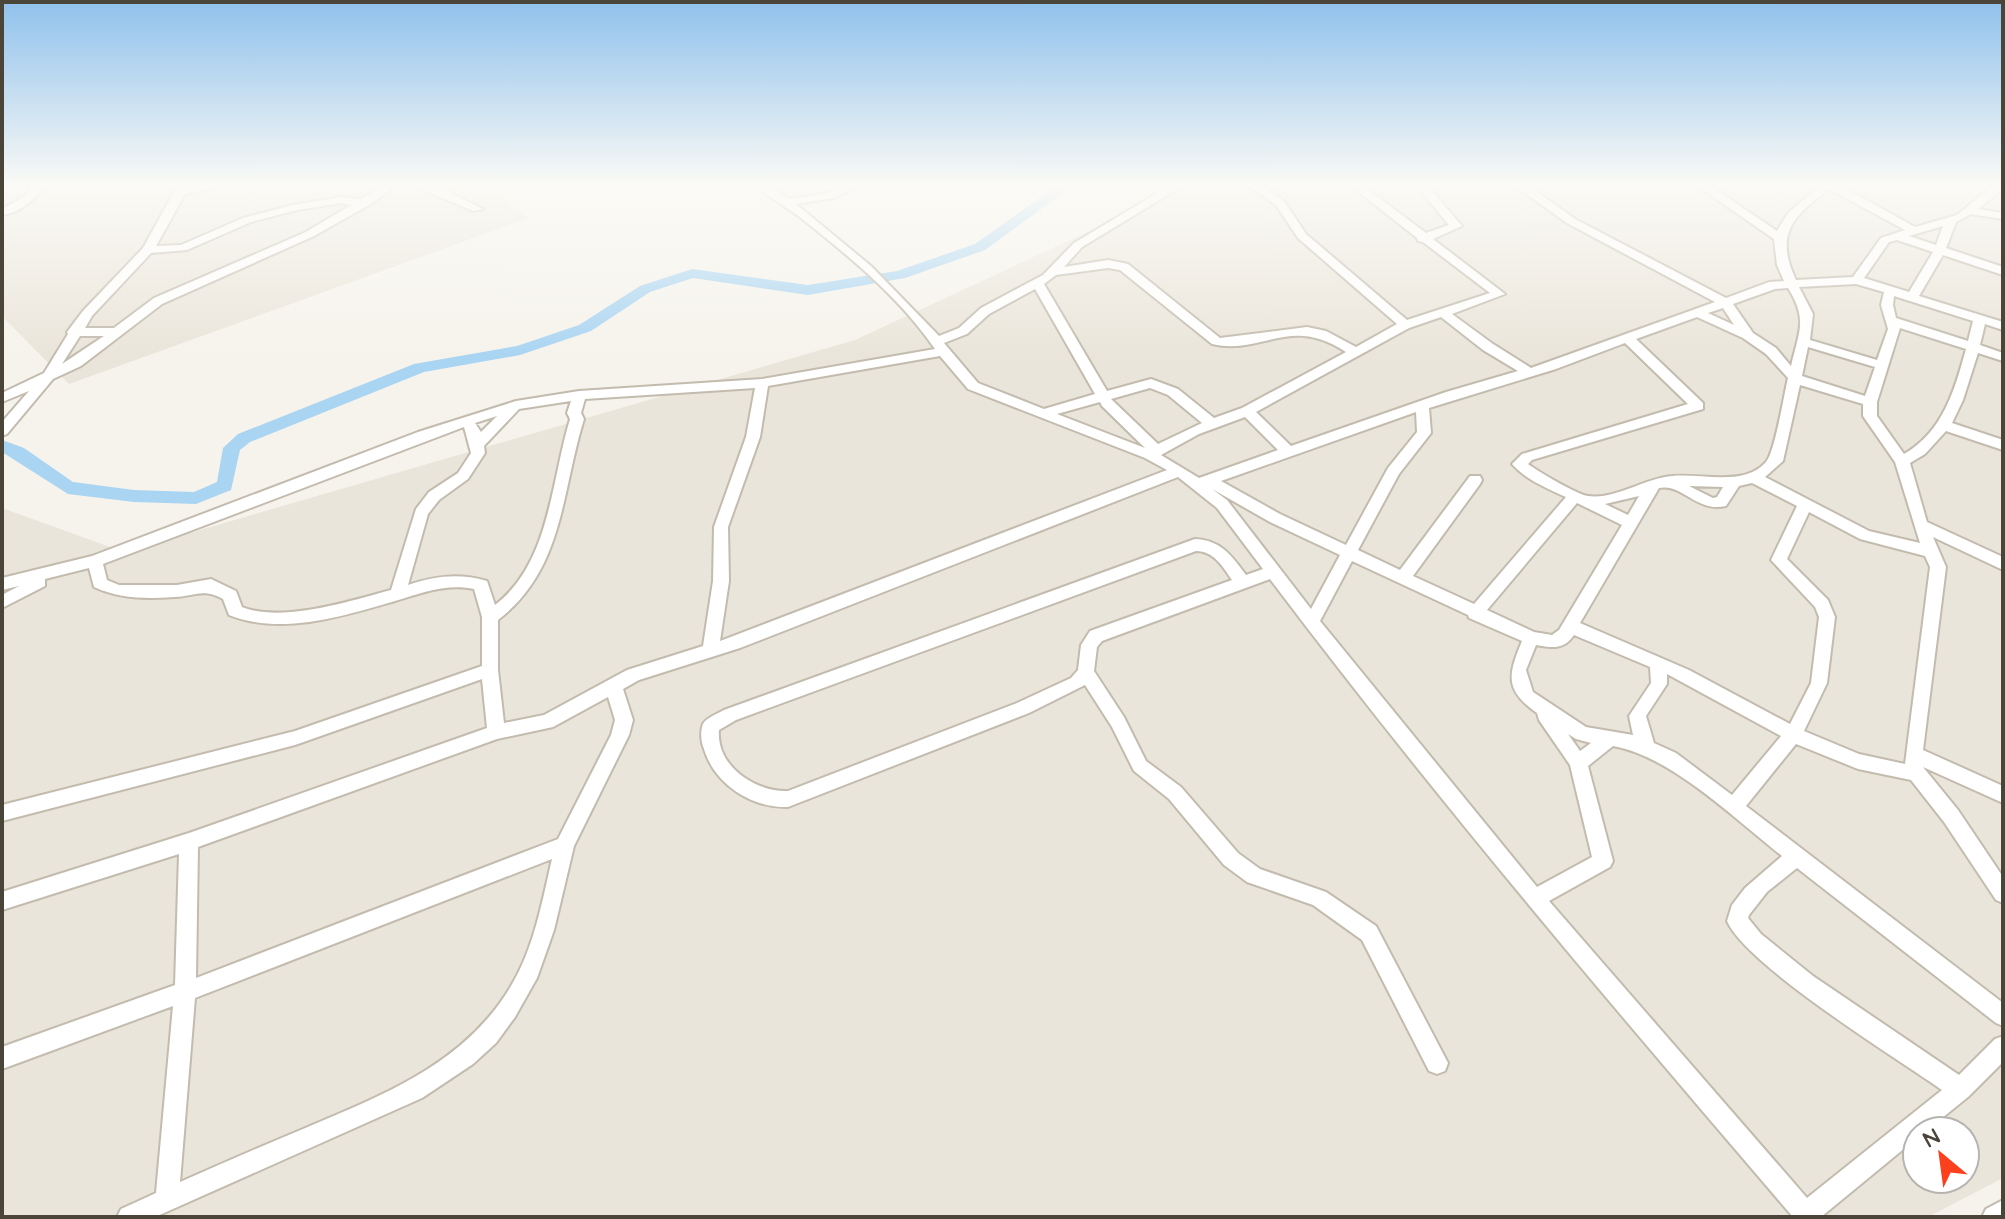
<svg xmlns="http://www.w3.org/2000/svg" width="2005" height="1219" viewBox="0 0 2005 1219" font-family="Quicksand,sans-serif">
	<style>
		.residential { fill: #eae5da; fill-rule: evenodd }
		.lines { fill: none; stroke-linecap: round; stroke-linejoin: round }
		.river { fill: #a9d4f2; fill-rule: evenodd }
		.minor-casing { stroke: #c2bbae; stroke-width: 4 }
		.minor { fill: #fff; fill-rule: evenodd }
	</style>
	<rect width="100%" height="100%" fill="#f6f3ec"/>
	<!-- residential -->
	<path class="residential" d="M2,185h483l44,33 -460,166 -67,-68z
		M1170,185h833v993l-75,39h-1926v-709l122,44 731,-212 273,-127zM1917,1131h48v48h-48z"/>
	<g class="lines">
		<!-- river -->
		<path class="river" d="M1058,185h16l-89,65 -80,28 -97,17 -115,-17 -43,14 -59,39 -71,24 -96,17 -174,70 -10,8 -9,40 -35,14 -62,-2 -66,-8 -66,-42v-12l22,8 49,34 61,8 60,2 23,-10 6,-34 15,-14 176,-70 103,-18 62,-21 61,-39 52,-17 116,16 89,-14 78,-27z"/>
		<defs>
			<path id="minor" d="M34,185h11c-10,14 -25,28 -43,30v-6l23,-13z
				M178,185h48l-41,9 -29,52 25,-1 62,-27 50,-13 48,-8 20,2 23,-14h13l-28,20 -55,31 -152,68 -81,62 -28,13 -46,55 -5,2v-14l27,-31 -27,11v-9l42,-20 24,-39 -1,-2 16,-21 60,-63zM341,203l10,2 -45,27 -152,66 -40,30h-29l7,-12 59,-63 36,-3 64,-28 46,-12zM80,336h24l-42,28z
				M411,185l27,2 45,22 -10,2z
				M756,185h13l20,14 39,-6 19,-8h15l-28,13 -38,6 75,62 68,70 20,-8 22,-20 62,-33 31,-32 97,-58h13l-102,62 -18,20 44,-7 20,4 92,74 87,-11 19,4 30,16 41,-23 -99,-86 -22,-33 -28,-20h13l23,16 22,33 101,86 83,-27 -67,-51 -5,-1 -1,-3 -67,-53h12l64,48 23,-8 -33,-40h11l35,41 -29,13 72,55 -53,20 41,30 38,24 184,-66 -148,-79 -53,-38h13l48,34 151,79 43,-16 15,-1 -7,-16 -3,-26 -78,-54h13l68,46 11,-18 33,-28h18l76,42 42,-12 37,-30h9v4l-25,20 25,4v6l-32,-5 -15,8 -10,26 57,19v8l-60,-20 -24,41 84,26v8l-18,-6 -5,21 23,8v8l-25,-8 -15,47 -11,23 51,17v10l-57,-19 -21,23 -15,9 17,59 76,35v13l-70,-33 13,30 -23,183 80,36v17l-80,-36 35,43 45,67v26l-7,-3 -52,-78 -33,-42 -53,-11 -62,-25 -50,62 257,197v23l-7,-3 -199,-155 -30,24 -18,23 -1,3 13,16 52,42 146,99 36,-36 8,-3v26l-35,35 -42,34h-9v7l-96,79h-28c-179,-209 -357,-418 -523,-638l-168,62 -5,6 -3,24 30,46 22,44 35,26 57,66 22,16 66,23 50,34 72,137 -3,8 -8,3 -8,-3 -67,-131 -49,-35 -66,-23 -23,-17 -55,-66 -35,-28 -22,-44 -27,-42 -56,28 -241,94c-36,1 -73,-22 -84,-58 -3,-7 -4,-17 -1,-25 3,-6 14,-10 21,-14l471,-171c26,1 37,17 51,36l17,-6 -46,-61 -39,-31 -438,171 -101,32 -16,9 10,31 -4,15 -55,111 -20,84 -17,48 -22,39 -19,26 -23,21 -51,34 -267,119h-38l4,-8 35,-16 17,-187 -171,63v-22l173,-62 4,-131 -177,56v-18l187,-59 298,-105 -5,-49 -187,66 -293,76v-16l293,-74 187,-65v-49l-8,-28c-27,-6 -53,4 -79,12 -51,15 -114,35 -166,14l-6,-16c-20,-11 -27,-3 -48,-2 -29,2 -55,2 -81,-10l-5,-19 -44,11v7l-43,22v-13l17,-9 -17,4v-12l90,-22 326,-124 98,-31 63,-10 183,-12 173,-30c-35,-51 -86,-93 -134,-131 -14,-11 -32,-20 -45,-33zM1829,189l76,41 -24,8 -28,39 -57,3c-22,-46 -3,-64 33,-91zM1943,226l-7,19 -27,-9zM1897,240l36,12 -24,40 -45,-14 25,-36zM1108,268l12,2 92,74c51,12 77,-30 134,8l-104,56 -28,10 -36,-29 -27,-10 -44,12 -63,-107 12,-9zM1856,284l28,8 -3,13 7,24 -11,31 -67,-20 3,-26 -14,-27zM1788,288c20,32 11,43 3,78l-15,-18 -23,-15 -20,-29 42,-15zM1035,289l60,105 -51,15 -66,-26 -34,-40 23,-9 22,-20zM1894,296l79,25 -5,20 -72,-23 -3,-13zM1723,308l11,17 -26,-12zM1441,317l42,33 35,21 -72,21 -155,54 -35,-34 153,-84zM1697,317l46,21 23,16 22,24c-4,16 -13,74 -22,84 -22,25 -64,11 -94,14 -27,2 -57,24 -84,20 -12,-2 -49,-24 -60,-32l4,-4 171,-51v-6l-67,-64zM1900,328l66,21c-11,40 -23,83 -62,105l-27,-38v-14zM1625,343l63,61 -166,50 -10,10c14,16 35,24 54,33l-92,107 -61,-28 67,-92 2,-4 -2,-4h-10l-70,94 -42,-20 41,-76 32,-41 -2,-25 127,-39zM1808,347l67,20 -10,29 -63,-20zM940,356l28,33 177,69 22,12 -447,171 9,-60 -1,-54 32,-90 8,-51zM1800,385l63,19v12l32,46 25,81 -51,-12 -104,-54 18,-16zM755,388l-9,49 -32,90 -1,54 -10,65 -76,24 -83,45 -40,8 -6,-53v-50c66,-51 63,-127 86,-201l-3,-6 4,-14zM1150,388l18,7 34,28 -44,21 -47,-45zM571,401l-4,12 3,6c-19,62 -20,144 -75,186l-8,-24c-28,-8 -52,-5 -79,4l20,-71 11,-14 29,-21 17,-26 -1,-7 35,-37zM1100,402l2,4 43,42 -88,-34zM1416,412l1,20 -29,36 -42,77 -66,-31 -59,-33zM497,416l-16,16 -6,-9zM1245,417l33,33 -79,28 -38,-23 38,-21zM464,427l7,26 -13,20 -29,19 -13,17 -25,81c-41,11 -109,33 -149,17l-6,-16 -25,-12 -34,6h-58l-12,-5 -4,-16zM1752,483l45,23 -26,54 44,47 4,10 -8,66 -21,41 -101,-54 -109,-47 79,-135c23,-5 38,25 67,18l13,-20zM1689,486l34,1 -6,10 -4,1zM1212,489l58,33 70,33 -29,54 -84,-109zM1639,496l-11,19 -23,-11zM1577,503l45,22 -63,105 -7,5 -18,-3 -47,-22zM1809,512l51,27 65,17 5,11 -25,197 -46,-10 -55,-23 23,-48 8,-66 -7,-17 -41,-41zM1196,551c18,0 27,16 36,29l-142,51 -9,14 -3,25 -7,8 -54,25 -229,88c-33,1 -72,-25 -69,-61l17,-10zM1352,561l116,54 1,3 53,23c-14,34 -18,49 15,72l2,7 31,45 22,92 -55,30 -217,-266zM1574,635l76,32 1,16 -22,33 4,19 -47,-8 -53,-35 -7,-22 10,-25c16,3 28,5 38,-10zM1667,674l114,62 -49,59 -56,-42 -22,-10 -8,-27 21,-32zM608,697l7,23 -4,15 -53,104 -362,139 2,-131 299,-108 56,-12zM1568,734l8,5 15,4 -11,8zM1613,746c58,10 123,74 169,110l-37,32 -13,17 -5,16c20,45 168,136 215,169l-135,108 -258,-297 61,-34 3,-6 -25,-95zM552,859c-10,43 -18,89 -41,127 -46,78 -128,109 -208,143 -41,17 -82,35 -123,53l15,-184z
				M2003,1200v17h-21l4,-8z"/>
		</defs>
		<!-- minor casing -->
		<use href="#minor" class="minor-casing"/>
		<!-- minor -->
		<use href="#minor" class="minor"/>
	</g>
	<!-- sky -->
	<linearGradient id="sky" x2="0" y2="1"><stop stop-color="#8fc1ec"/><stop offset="0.52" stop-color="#fbfaf6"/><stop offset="1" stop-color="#fbfaf6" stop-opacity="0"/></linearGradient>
	<rect width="2005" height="356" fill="url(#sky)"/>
	<!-- border -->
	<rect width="2005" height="1219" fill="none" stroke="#4b4439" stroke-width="8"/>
	<!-- north arrow -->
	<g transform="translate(1941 1155) rotate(331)"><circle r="38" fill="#ffffff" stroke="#b7b4b0" stroke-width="2"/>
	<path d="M0-6L14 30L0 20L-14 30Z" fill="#fc3f1d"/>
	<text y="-12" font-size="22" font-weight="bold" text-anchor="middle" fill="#4b4439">N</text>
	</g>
</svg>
